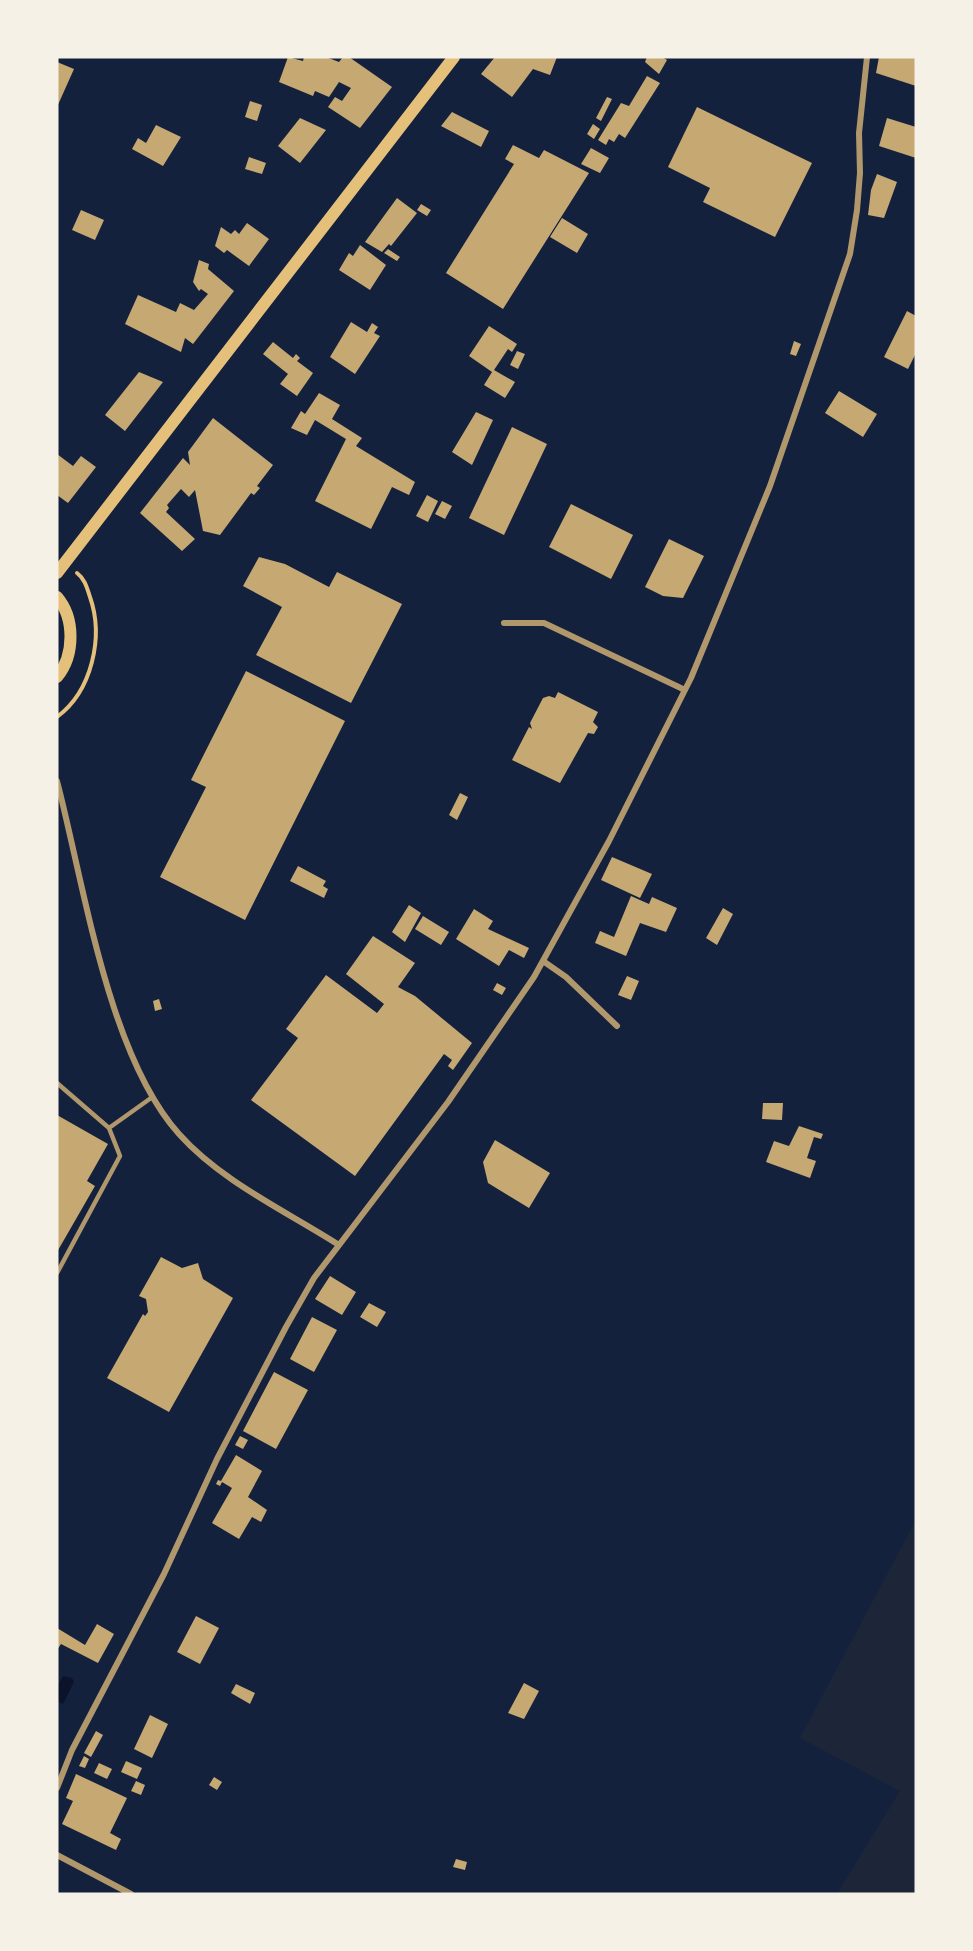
<svg xmlns="http://www.w3.org/2000/svg" width="973" height="1951" viewBox="0 0 973 1951" font-family="'Source Serif 4',serif">
	<style>
		.green { fill: #1d2539 }
		.water { fill: #0b132b }
		.building { fill: #c6a872 }
		.lines { fill: none; stroke-linecap: round; stroke-linejoin: round }
		.path { stroke: #e5c07b; stroke-width: 4 }
		.service { stroke: #b1986c; stroke-width: 4.5 }
		.minor { stroke: #b1986c; stroke-width: 6 }
		.secondary { stroke: #e5c07b; stroke-width: 12 }
	</style>
	<rect width="100%" height="100%" fill="#14213d"/>
	<!-- green -->
	<path class="green" d="M916,1520v374h-79l63,-103 -100,-53z"/>
	<!-- water -->
	<path class="water" d="M63,1676l9,2 2,4 -11,22 -6,-3v-14z"/>
	<!-- building -->
	<path class="building" d="M288,57l15,4 1,-4h22l13,5 4,-5h6l43,30 -32,41 -32,-21 7,-10 7,4 9,-13 -12,-6 -10,15 -14,-6 -2,5 -34,-14z
		M495,57h62l-7,18 -17,-6 -21,28 -31,-23z
		M647,57h15l5,3 -8,14 -14,-12z
		M879,57h37v29l-40,-13z
		M57,62l17,7 -17,38z
		M647,76l13,7 -35,55 -6,-4 -5,8 -5,-3 -3,6 -8,-5 23,-37 8,3z
		M607,97l5,2 -11,22 -5,-3z
		M250,101l12,4 -5,16 -12,-4z
		M697,107l115,56 -37,74 -72,-35 7,-14 -42,-21z
		M452,112l37,19 -8,16 -40,-21z
		M300,118l26,12 -26,33 -22,-17z
		M887,118l29,9v31l-37,-12z
		M593,124l7,5 -6,10 -7,-5z
		M156,125l25,12 -18,29 -31,-17 6,-11 8,5z
		M513,145l26,13 5,-8 45,23 -86,136 -57,-36 68,-109 -9,-5z
		M591,148l18,10 -9,15 -19,-9z
		M249,157l17,6 -4,11 -17,-5z
		M877,174l20,8 -13,36 -16,-3 3,-25z
		M397,198l20,15 -26,33 -2,-2 -7,8 -17,-10z
		M421,204l10,6 -4,6 -10,-6z
		M81,210l23,10 -9,20 -23,-10z
		M562,218l26,16 -11,19 -27,-16z
		M247,223l22,16 -20,27 -22,-16 -3,3 -9,-7 6,-19 10,7 4,-4 4,4z
		M360,245l26,20 -16,25 -31,-20 10,-17 4,3z
		M388,249l12,8 -3,4 -13,-8z
		M199,260l10,4 -1,5 26,22 -41,53 -8,-6 -4,14 -56,-28 13,-29 38,17 4,-9 14,7 14,-16 -7,-5 -2,2 -6,-9z
		M907,311l9,5v37l-8,16 -24,-12z
		M351,322l16,10 5,-9 6,4 -4,6 6,3 -25,38 -25,-17z
		M489,326l28,18 -5,8 -4,-3 -14,21 21,12 -10,16 -21,-13 8,-13 -23,-16z
		M794,341l7,3 -5,12 -6,-2z
		M273,342l20,16 3,-4 4,4 -3,3 16,12 -16,23 -17,-12 8,-10 -25,-20z
		M517,351l8,3 -7,15 -8,-4z
		M139,372l24,10 -38,49 -20,-16z
		M839,391l38,23 -14,23 -38,-24z
		M319,393l21,12 -8,14 30,19 -6,8 59,36 -6,13 -17,-8 -21,42 -56,-28 31,-62 -31,-19 -8,15 -16,-7 10,-17 4,3z
		M476,412l17,8 -21,45 -20,-13z
		M213,418l60,47 -16,21 3,2 -6,7 -3,-2 -31,42 -17,-4 -8,-41 -6,7 -8,-8 -14,16 2,3 -3,4 29,27 -13,12 -42,-38 43,-55 7,7 -2,-13z
		M512,427l35,17 -43,91 -35,-17z
		M57,454l16,12 8,-10 15,11 -28,36 -11,-8z
		M427,495l11,6 -10,21 -12,-6z
		M442,501l10,5 -7,13 -10,-5z
		M571,504l62,31 -22,44 -62,-32z
		M669,539l35,17 -21,42 -20,-2 -18,-9z
		M259,557l26,7 44,23 8,-15 65,32 -51,99 -95,-48 26,-48 -39,-21z
		M246,671l99,50 -100,199 -85,-43 46,-90 -15,-7z
		M558,692l40,20 -5,10 5,5 -4,7 -6,-1 -28,50 -48,-23 17,-33 3,2 -2,-6 13,-25 6,-2 6,2z
		M460,793l8,4 -11,23 -8,-5z
		M612,857l40,17 -12,24 -39,-18z
		M298,866l28,15 -3,5 5,3 -4,9 -34,-17z
		M631,896l18,8 3,-7 25,11 -11,24 -26,-9 -14,33 -31,-13 5,-12 14,6z
		M409,905l12,8 -16,29 -13,-10z
		M723,908l10,6 -16,31 -11,-7z
		M474,909l19,12 -5,8 41,19 -5,10 -15,-8 -10,16 -43,-27z
		M423,916l26,16 -8,13 -26,-16z
		M373,936l42,27 -17,24 17,9 57,47 -19,27 -5,-4 4,-6 -8,-6 -89,122 -104,-76 47,-62 -12,-9 40,-54 51,38 7,-9 -38,-30z
		M627,976l12,5 -8,19 -13,-5z
		M497,983l9,5 -4,7 -9,-5z
		M159,999l3,10 -7,2 -2,-10z
		M763,1103h20l-1,17 -20,-1z
		M57,1115l51,29 -21,37 8,5 -38,66z
		M799,1126l24,8 -2,5 -7,-2 -7,21 9,3 -6,17 -44,-16 8,-21 15,5z
		M495,1140l55,33 -21,35 -41,-25 -5,-21z
		M161,1257l21,11 16,-5 5,16 30,19 -64,114 -62,-34 36,-64 2,2 3,-4 -2,-13 -7,-3z
		M330,1276l26,16 -14,23 -27,-16z
		M369,1303l17,9 -9,15 -17,-10z
		M312,1317l25,13 -23,42 -24,-13z
		M274,1372l34,18 -32,59 -33,-18z
		M240,1436l8,4 -5,9 -8,-4z
		M236,1455l26,16 -14,26 19,13 -6,12 -9,-5 -13,22 -27,-16 20,-35 -10,-6 -2,4 -4,-2 2,-4 3,1z
		M196,1616l23,12 -19,36 -23,-12z
		M97,1624l17,10 -16,29 -37,-19 -4,6v-22l28,17z
		M524,1683l15,8 -15,28 -16,-6z
		M236,1684l19,9 -5,11 -19,-11z
		M150,1715l18,9 -16,34 -18,-9z
		M96,1731l7,4 -12,22 -7,-4z
		M84,1756l5,3 -4,9 -6,-2z
		M126,1761l16,7 -5,11 -16,-7z
		M99,1763l13,6 -5,10 -13,-6z
		M76,1774l51,24 -17,35 11,6 -5,11 -54,-26 11,-23 -7,-3z
		M214,1777l8,5 -5,8 -8,-5z
		M136,1781l9,4 -4,10 -10,-4z
		M456,1859l11,3 -2,8 -12,-3z"/>
	<g class="lines">
		<!-- path -->
		<path class="path" d="M57,717c35,-26 47,-80 33,-120 -3,-9 -5,-18 -13,-24"/>
		<!-- service -->
		<path class="service" d="M57,1083l52,45 11,28 -63,117
			M109,1128l42,-30"/>
		<!-- minor -->
		<path class="minor" d="M504,623h40l141,67
			M57,781c27,103 51,274 122,353 43,48 107,77 160,111
			M543,961l23,16 51,49
			M57,1788l15,-38 92,-176 53,-115 69,-132 28,-49 134,-176 86,-125 75,-136 82,-163 79,-192 80,-232 7,-44 3,-37 -1,-40 8,-76
			M57,1855l74,39"/>
		<!-- secondary -->
		<path class="secondary" d="M57,573l397,-516
			M57,597c18,21 18,58 0,80"/>
	</g>
	<!-- border -->
	<rect width="973" height="1951" fill="none" stroke="#f6f1e7" stroke-width="117"/>
</svg>
